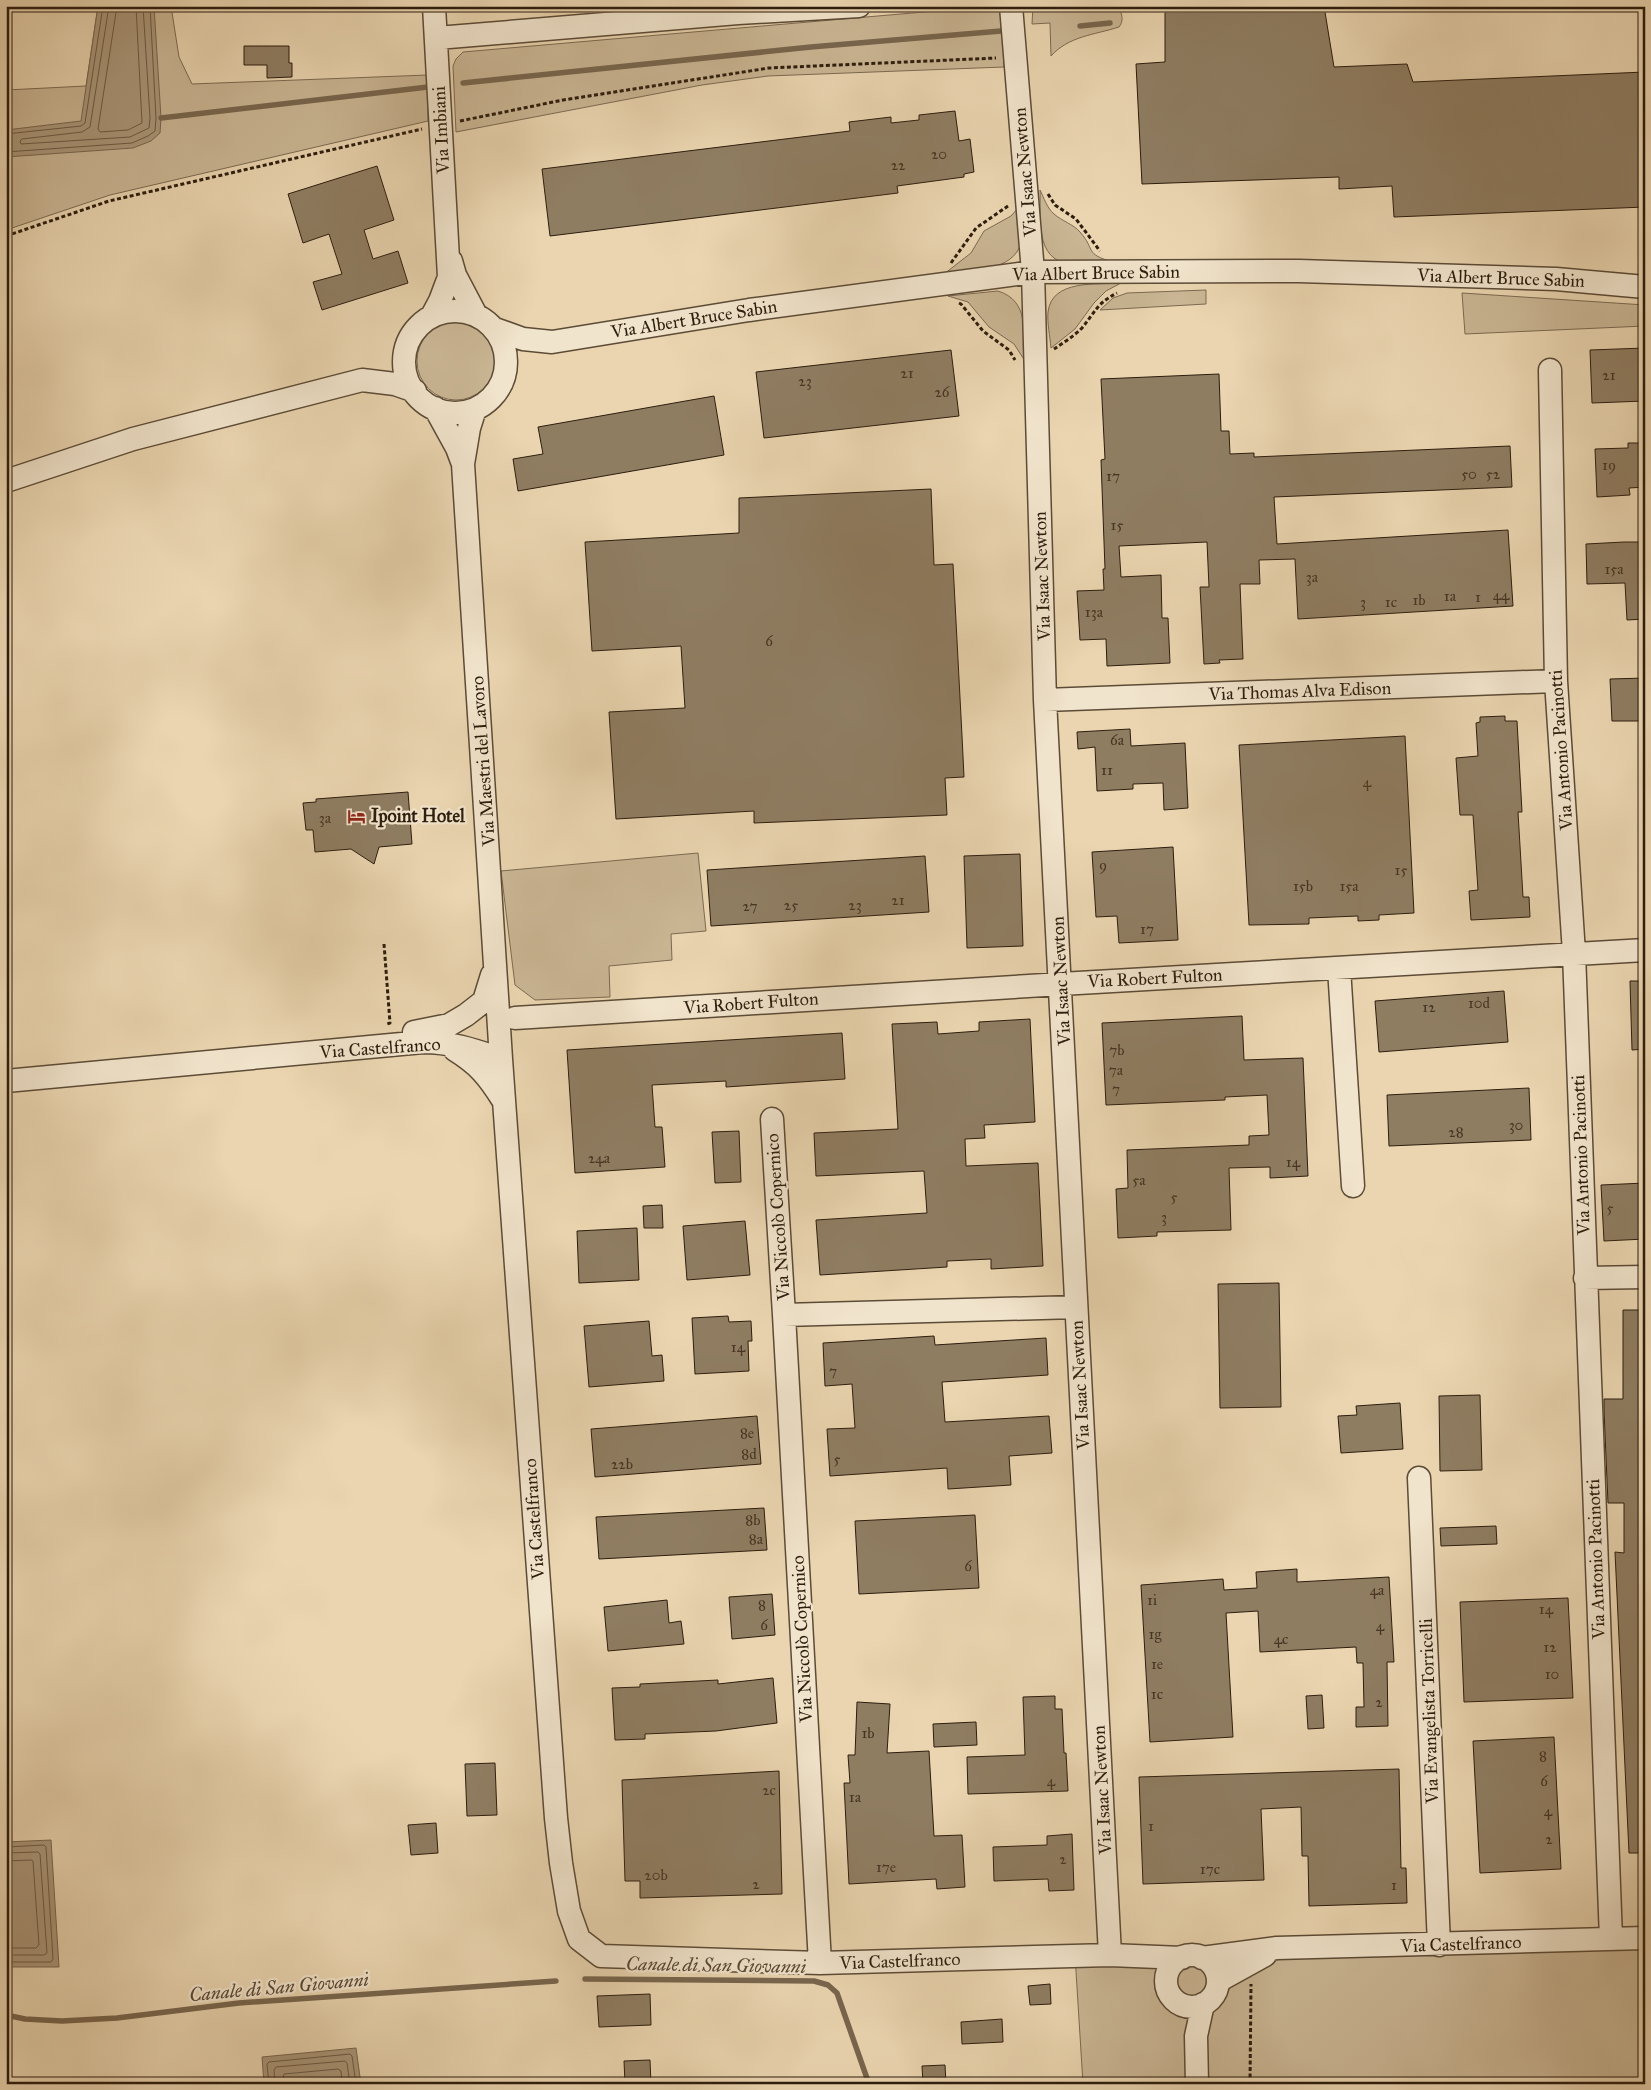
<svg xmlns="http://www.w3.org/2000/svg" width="1651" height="2090" viewBox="0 0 1651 2090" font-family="'IM FELL Great Primer',serif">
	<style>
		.green { fill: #cab694; stroke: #7c6a51 }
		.water { fill: #aa9679; stroke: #78664e }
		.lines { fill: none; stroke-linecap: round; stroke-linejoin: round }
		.shore { stroke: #6c5a44; stroke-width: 1 }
		.stream { stroke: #78664e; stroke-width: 5.5 }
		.building { fill: #8f7d62; stroke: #2d1d0e }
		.minor-casing { stroke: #5c4b36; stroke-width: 25 }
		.path { stroke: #2d1d0e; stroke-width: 3; stroke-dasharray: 4 2.5; stroke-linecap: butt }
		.minor { stroke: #f1e4cc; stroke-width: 22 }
		.labels { text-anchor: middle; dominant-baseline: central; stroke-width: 4.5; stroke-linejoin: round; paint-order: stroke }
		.number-label { font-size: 15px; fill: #463523 }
		.street-label { font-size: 18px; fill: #2d1d0e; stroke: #f1e4cc }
		.poi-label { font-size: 18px; font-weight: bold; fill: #2d1d0e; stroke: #f1e4cc; text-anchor: start }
		.water-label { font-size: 19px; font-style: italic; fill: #594733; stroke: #f1e4cc }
	</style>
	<rect width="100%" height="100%" fill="#ead5b0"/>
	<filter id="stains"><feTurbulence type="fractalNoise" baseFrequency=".004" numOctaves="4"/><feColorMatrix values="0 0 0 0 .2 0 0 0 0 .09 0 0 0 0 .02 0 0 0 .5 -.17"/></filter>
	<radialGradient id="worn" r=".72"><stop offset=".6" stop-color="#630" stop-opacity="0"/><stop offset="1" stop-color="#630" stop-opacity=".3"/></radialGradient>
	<!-- green -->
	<path class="green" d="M98,6h73l8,51 13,27 236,-9v46l-318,74 -104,35v-140l80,-4z
		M993,6l10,2 1,59 -236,9 -66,9 -246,47 -3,-66 3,-7 7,-7z
		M1033,6h79l7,2c3,6 5,13 0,19 -25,8 -50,9 -68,29l-1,-33 -18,1z
		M1040,190c4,8 7,18 14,24 8,7 19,10 26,18 16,18 4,22 33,30 -13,1 -29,4 -43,2 -36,-4 -29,-47 -30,-74z
		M1018,208c1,10 5,24 3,34 -6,30 -53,29 -77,32l27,-21 13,-22 27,-15z
		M1121,283l-15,8 -12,12 -19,26 -24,19c-1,-12 -4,-25 -3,-36 4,-33 48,-27 73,-29z
		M1206,290v14l-106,6 13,-12 14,-5z
		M998,291c32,10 25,42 27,70l-11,-17 -25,-17 -21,-25 -20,-6z
		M1462,293l183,12v21l-180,8z
		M417 361a39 39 0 1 1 78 0a39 39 0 1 1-78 0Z
		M698,853l8,78 -35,3 1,26 -63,6 1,31 -75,3 -20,-15 -14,-114z
		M1645,1936v148h-562l-8,-129z"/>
	<!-- water -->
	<path class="water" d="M98,6h56l7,112 -1,15 -9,8 -18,7 -127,9v-27l75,-9z
		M51,1840l8,127h-53v-125z
		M356,2048l5,36h-97l-2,-27z"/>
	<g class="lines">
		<!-- shore -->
		<path class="shore" d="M109,6l-19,121 -8,5 -60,7 -2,2 1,3 109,-7 19,-9 1,-10 -7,-112
			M117,6l-19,123 2,3 28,-2 14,-7 -6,-117
			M6,134l75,-8 4,-3 18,-117
			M6,152l126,-9 16,-7 7,-5 1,-13 -6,-112
			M6,1847l38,-2 2,2 7,112 -2,3h-45
			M6,1853l32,-1 2,2 7,99 -3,2h-38
			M6,1861l25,-1 2,1 6,84 -3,3h-30
			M269,2084l-2,-20 2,-2 81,-8 2,2 4,28
			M275,2084l-1,-14 2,-3 69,-6 2,2 3,21
			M282,2084l2,-10 54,-5 3,2 1,13"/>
		<!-- stream -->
		<path class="stream" d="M1506,6l6,3
			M1080,26l30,-3
			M463,83l348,-36 190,-16
			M161,118l267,-31
			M585,1979l229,2 14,4 9,8 32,91
			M6,2015l19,4 37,2 55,-3 122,-15 317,-22"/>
	</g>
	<!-- building -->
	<path class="building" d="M1165,6h159l10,61 73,-3 6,18 232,-10v135l-251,10 -2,-31 -53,3v-12l-197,7 -6,-120 29,-2z
		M244,46h45v17h3v14l-25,1v-13h-23z
		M955,111l4,30 11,-2 4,33 -10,2v3l-67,9 1,7 -348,43 -8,-67 308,-38 -1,-9 42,-5v6l28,-3v-5z
		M377,166l17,54 -30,10 9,29 25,-8 10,32 -86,27 -9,-28 29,-8 -13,-40 -26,9 -15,-49z
		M1645,348v53l-53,2 -2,-53z
		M951,350l8,66 -195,22 -8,-66z
		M1219,374l2,57h8l1,23 24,-1v4l256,-11 2,41 -238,10 3,47 231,-14 5,76 -215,13 -3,-60 -36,1 1,24h-20l3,75 -24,1 1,3 -16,1 -4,-77h9l-2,-45 -88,4 2,31 40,-2 1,43h6l2,45 -63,3 -1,-27 -26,1 -3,-49 27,-1 -1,-21h2l-4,-109 4,-1 -4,-80z
		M714,396l10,59 -206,36 -5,-32 30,-5 -5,-27z
		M1628,443h17v44l-16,1 1,7 -33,2 -2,-48 33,-1z
		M931,489l3,76 19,-1 9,172 2,41 -19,1 2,37 -193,8v-12l-138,8 -7,-107 76,-4 -4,-62 -89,5 -7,-109 154,-9v-35z
		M1624,542h21v77l-18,1 -2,-37 -38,1 -1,-40z
		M1645,678v43h-33l-2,-42z
		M1505,716v5h12l5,91h-4l5,85h6l1,20 -59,3 -2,-29 9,-1 -5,-75h-13l-4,-57 22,-2 -2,-33 4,-1v-5z
		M1130,729l1,17 54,-3 3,65 -24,2 -1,-27 -30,1v5l-36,2 -2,-44 -17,2 -1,-17z
		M1405,736l9,177 -35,2v5l-21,1v-5l-49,2v6l-60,1 -10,-180z
		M408,792l4,52 -33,3 -5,17 -23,-15 -36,3 -2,-22h-7l-3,-27 13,-1v-3z
		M1173,847l5,93 -59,3 -2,-27 -21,1 -4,-65z
		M1020,854l3,92 -56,2 -3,-92z
		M925,856l4,56 -218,14 -4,-56z
		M1630,981h15v68l-13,1z
		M1504,991l4,51 -129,10 -4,-51z
		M1242,1016l2,44 59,-2 5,118 -38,2v-11l-41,1 2,62 -74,2v4l-39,2 -2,-49 12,-1 -1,-38 122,-5v-9l20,-1 -2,-40 -42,2v3l-119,5 -4,-82z
		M1030,1019l5,103 -51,3 1,13 -20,1 1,27 72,-3 5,103 -52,3v-10l-44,2v6l-127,8 -4,-55 111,-7 -3,-42 -108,5 -2,-43 84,-4 -6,-105 45,-2 1,12 41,-3v-9z
		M842,1033l3,46 -119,8v-6l-74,4 3,42h7l3,40 -90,6 -8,-123z
		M1529,1088l2,52 -142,6 -2,-51z
		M739,1131l2,51 -26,1 -3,-51z
		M1645,1183v56l-41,2 -3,-56z
		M662,1205l1,23h-19l-1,-22z
		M745,1221l5,54 -63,5 -4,-54z
		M637,1228l2,52 -60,3 -2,-52z
		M1279,1283l2,124 -61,1 -2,-124z
		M1623,1310h22v543h-16l-14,-301 9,1v-50h-16l-4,-92v-12h19z
		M728,1316l1,6 22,-1 1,20h-4l1,30 -54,3 -3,-56z
		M649,1321l3,35 10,-1 2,26 -75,6 -5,-61z
		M934,1336l1,9 111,-7 2,37 -106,7 3,40 104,-6 3,37 -43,3 2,29 -63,4 -1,-21 -117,8 -3,-47 28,-1 -3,-44 -27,2 -2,-43z
		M1480,1395l2,75 -42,1 -1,-75z
		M1400,1403l3,46 -62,4 -3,-37 19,-1 -1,-9z
		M757,1416l4,48 -166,13 -4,-48z
		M764,1508l3,42 -168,9 -3,-42z
		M975,1515l4,73 -120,6 -4,-73z
		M1496,1526l1,18 -56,2 -1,-18z
		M1297,1569v13l92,-5 5,85h-7l1,64 -32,1v-20h8l-1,-44h-6l-1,-16 -96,5 -2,-41 -32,2 7,124 -83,5 -9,-157 82,-6 1,11 33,-2 -1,-16z
		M772,1594l3,41 -43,4 -3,-42z
		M1568,1598l5,100 -109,4 -4,-100z
		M667,1600l2,23 12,-2 3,23 -76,7 -4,-44z
		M773,1678l4,45 -61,8 -71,3v5l-30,1 -3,-52 28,-1v-3l78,-4v4z
		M1322,1695l2,33 -16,1 -2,-33z
		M1055,1696v13h7l2,44h2l2,38 -100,3 -1,-37 58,-2 -2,-58z
		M857,1702l33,2 -3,49 42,-2 5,85 28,-1 3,52 -28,2 -1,-10 -87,5 -5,-101h6l-2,-28h7z
		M976,1722l1,23 -43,2 -1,-23z
		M1554,1737l7,132 -81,4 -7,-132z
		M495,1763l2,52 -30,1 -2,-52z
		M1399,1769l2,99h5l1,35 -98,3 -1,-50h-6l-1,-49 -40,2 3,71 -121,4 -4,-107z
		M779,1771l3,123 -142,4v-17h-15l-3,-101z
		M436,1823l2,30 -27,2 -3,-30z
		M1072,1834l2,56 -25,1 -1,-12 -54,2 -1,-34 54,-2v-9z
		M1050,1984l1,20 -21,1 -2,-19z
		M650,1994l1,31 -52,2 -2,-31z
		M1002,2019l1,23 -41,2 -1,-22z
		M650,2060l1,24 -26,-1 -1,-22z
		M945,2065l1,19h-23l-1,-18z"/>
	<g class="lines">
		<defs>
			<path id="minor" d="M1011,6l22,266 12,428 65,1255
				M437,38l301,-25 121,-7
				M451,261l4,14 21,40
				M404 362a51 51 0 1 1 102 0a51 51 0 1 1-102 0Z
				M432,316l8,-15 9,-24 -15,-271
				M495,329l28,10 29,3 197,-32 284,-38 266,-1 257,8 89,8
				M1550,370l6,311 18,272 37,986
				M435,408l22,40 6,16
				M475,409l-6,19 -6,36 38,595 55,759 5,45 8,48 10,28 22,17 219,7 290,-8 72,3
				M6,481l127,-42 229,-59 33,4 20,7
				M1045,700l511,-19
				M1339,968l14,218
				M515,1018l546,-34 584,-34
				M414,1032l35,-7 17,-10 18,-14 8,-26
				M455,1050c24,15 33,26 48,50
				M6,1081l417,-39c28,0 51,8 78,17
				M772,1119l12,196
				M1585,1278l60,-1
				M1419,1478l20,467
				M1166 1981a26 26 0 1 1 52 0a26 26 0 1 1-52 0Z
				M1202,1958l75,-10 368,-10
				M820,1963l-36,-648 292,-8
				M1218,1981l47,-26
				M1197,2084l-1,-48 7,-32"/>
		</defs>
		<!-- minor casing -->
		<use href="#minor" class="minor-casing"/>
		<!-- path -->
		<path class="path" d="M460,121l103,-21 206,-32 227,-10
			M1048,194l7,11 21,14 24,32
			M6,236l103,-35 313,-72
			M951,263l25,-35 32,-22
			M959,303l2,1 22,27 26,19 6,10
			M1054,349c9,-6 20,-13 28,-21 14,-17 14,-24 35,-35
			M384,944l6,79 -3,1
			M1250,2084l1,-100"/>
		<!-- minor -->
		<use href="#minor" class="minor"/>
	</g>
	<!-- icons -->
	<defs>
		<symbol id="hotel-bare" viewBox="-9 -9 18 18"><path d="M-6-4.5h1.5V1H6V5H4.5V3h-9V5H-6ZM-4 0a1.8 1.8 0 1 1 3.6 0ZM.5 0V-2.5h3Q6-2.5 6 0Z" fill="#8f2418" stroke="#f1e4cc" stroke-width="2.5" paint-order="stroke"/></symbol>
	</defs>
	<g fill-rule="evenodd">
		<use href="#hotel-bare" x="344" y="804" width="25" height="25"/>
	</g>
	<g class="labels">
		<!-- number labels -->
		<g class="number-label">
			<text x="939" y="154">20</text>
			<text x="898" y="165">22</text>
			<text x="907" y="373">21</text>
			<text x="1609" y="375">21</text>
			<text x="805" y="381">23</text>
			<text x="942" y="392">26</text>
			<text x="1609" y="465">19</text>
			<text x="1469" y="474">50</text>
			<text x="1493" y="474">52</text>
			<text x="1113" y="476">17</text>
			<text x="1117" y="525">15</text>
			<text x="1614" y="569">15a</text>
			<text x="1312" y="577">3a</text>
			<text x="1501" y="595">44</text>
			<text x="1450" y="596">1a</text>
			<text x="1478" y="597">1</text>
			<text x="1419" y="600">1b</text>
			<text x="1363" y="602">3</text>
			<text x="1391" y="602">1c</text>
			<text x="1094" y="612">13a</text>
			<text x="769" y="641">6</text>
			<text x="1117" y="740">6a</text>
			<text x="1107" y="770">11</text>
			<text x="1367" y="782">4</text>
			<text x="325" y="818">3a</text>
			<text x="1103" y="865">9</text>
			<text x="1401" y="870">15</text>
			<text x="1303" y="886">15b</text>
			<text x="1349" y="886">15a</text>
			<text x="898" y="900">21</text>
			<text x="791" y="905">25</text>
			<text x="855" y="905">23</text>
			<text x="750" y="906">27</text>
			<text x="1147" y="929">17</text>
			<text x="1479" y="1003">10d</text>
			<text x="1429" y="1007">12</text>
			<text x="1117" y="1050">7b</text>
			<text x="1116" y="1070">7a</text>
			<text x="1116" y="1089">7</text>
			<text x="1516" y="1125">30</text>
			<text x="1456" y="1132">28</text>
			<text x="599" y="1158">24a</text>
			<text x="1293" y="1162">14</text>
			<text x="1139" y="1180">5a</text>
			<text x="1174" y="1197">5</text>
			<text x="1610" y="1208">5</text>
			<text x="1164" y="1217">3</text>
			<text x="738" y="1347">14</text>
			<text x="833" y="1371">7</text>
			<text x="747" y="1433">8e</text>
			<text x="749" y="1454">8d</text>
			<text x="837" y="1459">5</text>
			<text x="622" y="1464">22b</text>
			<text x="753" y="1520">8b</text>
			<text x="756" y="1539">8a</text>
			<text x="968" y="1566">6</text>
			<text x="1377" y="1590">4a</text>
			<text x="1152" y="1600">1i</text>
			<text x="762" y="1605">8</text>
			<text x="1546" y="1609">14</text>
			<text x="764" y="1625">6</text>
			<text x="1380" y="1626">4</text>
			<text x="1155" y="1634">1g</text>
			<text x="1281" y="1639">4c</text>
			<text x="1550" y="1647">12</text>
			<text x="1157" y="1664">1e</text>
			<text x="1552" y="1674">10</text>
			<text x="1157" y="1694">1c</text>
			<text x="1379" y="1702">2</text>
			<text x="868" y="1733">1b</text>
			<text x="1543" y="1756">8</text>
			<text x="1051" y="1781">4</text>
			<text x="1544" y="1781">6</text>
			<text x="769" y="1790">2c</text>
			<text x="855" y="1797">1a</text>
			<text x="1548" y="1811">4</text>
			<text x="1151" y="1826">1</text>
			<text x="1549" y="1839">2</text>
			<text x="1063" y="1859">2</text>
			<text x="886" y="1867">17e</text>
			<text x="1210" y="1869">17c</text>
			<text x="656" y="1875">20b</text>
			<text x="756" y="1884">2</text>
			<text x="1394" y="1885">1</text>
		</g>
		<!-- street labels -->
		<g class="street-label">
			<text transform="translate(441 130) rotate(-93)">Via Imbiani</text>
			<text transform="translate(1025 172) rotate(-95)">Via Isaac Newton</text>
			<text transform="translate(1096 273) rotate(-1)">Via Albert Bruce Sabin</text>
			<text transform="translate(1501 278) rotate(2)">Via Albert Bruce Sabin</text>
			<text transform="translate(694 319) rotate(-9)">Via Albert Bruce Sabin</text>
			<text transform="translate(1042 576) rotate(-92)">Via Isaac Newton</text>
			<text transform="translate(1300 691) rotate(-2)">Via Thomas Alva Edison</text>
			<text transform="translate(1561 750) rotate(-94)">Via Antonio Pacinotti</text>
			<text transform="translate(483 761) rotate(-94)">Via Maestri del Lavoro</text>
			<text transform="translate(1155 978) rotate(-3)">Via Robert Fulton</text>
			<text transform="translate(1061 981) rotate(-93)">Via Isaac Newton</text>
			<text transform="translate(751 1003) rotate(-4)">Via Robert Fulton</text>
			<text transform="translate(380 1048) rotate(-4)">Via Castelfranco</text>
			<text transform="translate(1581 1155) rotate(-92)">Via Antonio Pacinotti</text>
			<text transform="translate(778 1217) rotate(-94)">Via Niccolò Copernico</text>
			<text transform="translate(1080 1385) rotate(-93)">Via Isaac Newton</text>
			<text transform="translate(534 1519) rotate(-94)">Via Castelfranco</text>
			<text transform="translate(1596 1559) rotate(-92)">Via Antonio Pacinotti</text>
			<text transform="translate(802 1639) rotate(-93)">Via Niccolò Copernico</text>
			<text transform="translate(1429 1711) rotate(-92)">Via Evangelista Torricelli</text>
			<text transform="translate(1102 1790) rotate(-93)">Via Isaac Newton</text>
			<text transform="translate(1461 1944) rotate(-2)">Via Castelfranco</text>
			<text transform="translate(900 1961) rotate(-2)">Via Castelfranco</text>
		</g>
		<!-- poi labels -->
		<g class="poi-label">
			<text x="371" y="816">Ipoint Hotel</text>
		</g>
		<!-- water labels -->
		<g class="water-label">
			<text transform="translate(716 1965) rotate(1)">Canale di San Giovanni</text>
			<text transform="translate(279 1987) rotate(-5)">Canale di San Giovanni</text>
		</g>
	</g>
	<!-- margin -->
	<rect width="1651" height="2090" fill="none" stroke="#ead5b0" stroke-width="25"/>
	<rect x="8" y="8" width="1636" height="2075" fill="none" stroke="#2d1d0e" stroke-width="2.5"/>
	<rect x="12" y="12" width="1626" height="2065" fill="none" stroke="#2d1d0e"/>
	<rect width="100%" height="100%" filter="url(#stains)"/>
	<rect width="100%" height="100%" fill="url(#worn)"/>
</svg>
